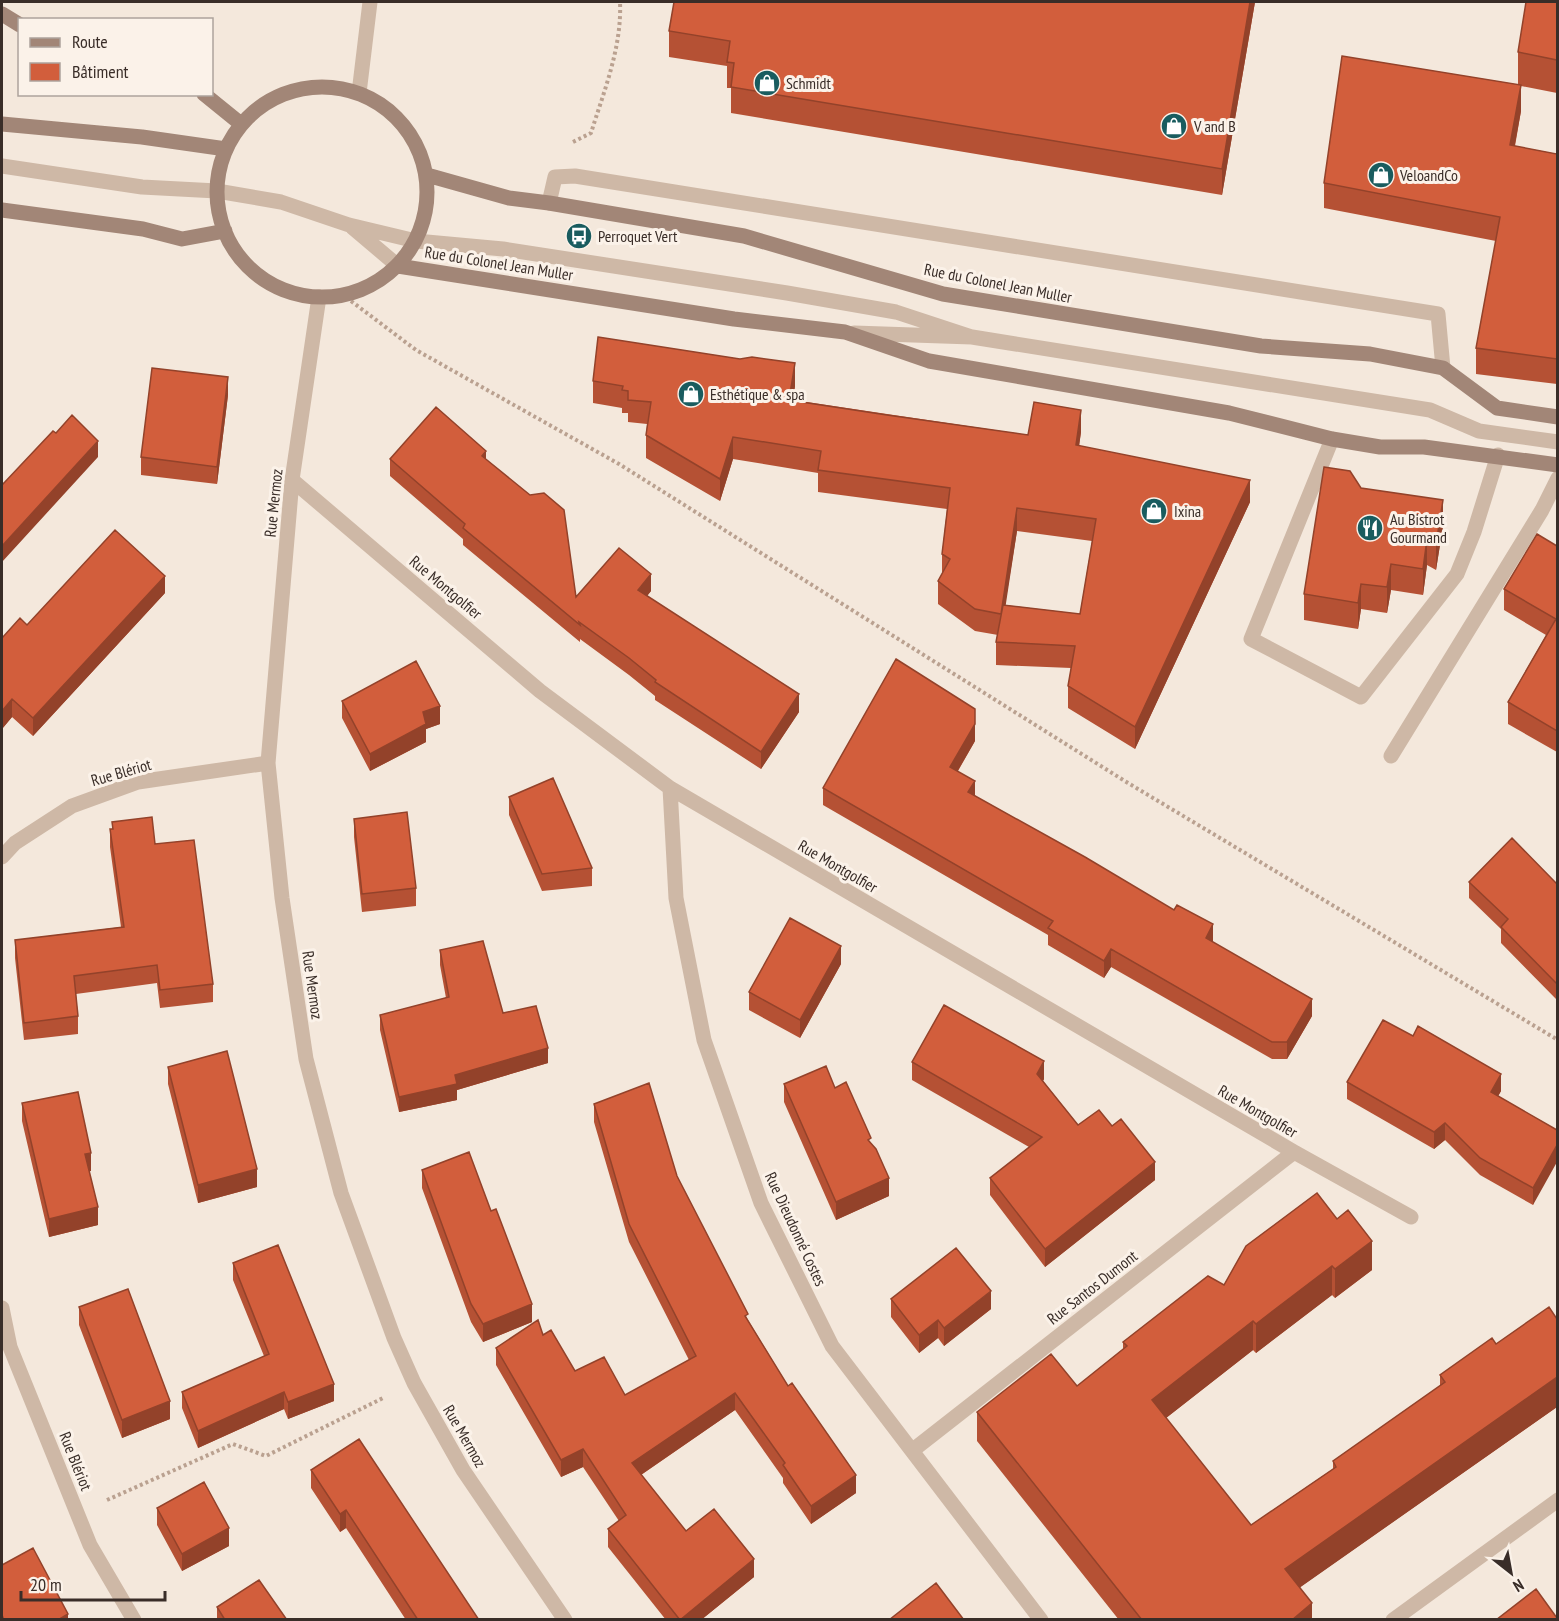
<svg xmlns="http://www.w3.org/2000/svg" width="1559" height="1621" viewBox="0 0 1559 1621" font-family="'PT Sans Narrow',sans-serif">
	<style>
		.lines { fill: none; stroke-linecap: round; stroke-linejoin: round }
		.path { stroke: #baa190; stroke-width: 4; stroke-dasharray: 3 3; stroke-linecap: butt }
		.service { stroke: #ceb8a6; stroke-width: 15 }
		.minor { stroke: #ceb8a6; stroke-width: 15 }
		.tertiary { stroke: #ceb8a6; stroke-width: 15 }
		.secondary { stroke: #a28677; stroke-width: 15 }
		.wall { fill: #b55134; fill-rule: evenodd }
		.shaded-wall { fill: #93422a }
		.building { fill: #d25e3c; stroke: #93422a; stroke-width: 1.5 }
		.labels { text-anchor: middle; dominant-baseline: central; stroke-width: 6; stroke-linejoin: round; paint-order: stroke }
		.poi-label { font-size: 16px; fill: #392d28; stroke: #fbf2e9; text-anchor: start }
		.street-label { font-size: 16px; fill: #392d28; stroke: #fbf2e9 }
	</style>
	<rect width="100%" height="100%" fill="#f4e8dc"/>
	<g class="lines">
		<!-- path -->
		<path class="path" d="M573,142l18,-9c13,-42 31,-86 29,-131
			M351,301l65,49 203,114 509,319 430,257
			M107,1500l126,-56 33,12 117,-58"/>
		<!-- service -->
		<path class="service" d="M2,166l140,21 75,4 64,11 68,23 67,16 87,8 284,44 109,19 76,25
			M549,203l6,-26 20,-1 863,138 5,54
			M352,227l46,39
			M854,333l118,4 458,73 49,21 79,11
			M1332,439l-81,200 110,58 96,-123 17,-42 24,-77
			M1391,756l151,-246 16,-32"/>
		<!-- minor -->
		<path class="minor" d="M319,297l-27,183 -24,283 14,135 24,161 35,134 53,145 20,45 49,87 102,150
			M292,480l248,211 130,97 624,364 117,65
			M670,788l6,110 28,142 57,163 71,143 209,274
			M2,857l13,-14 57,-37 66,-24 130,-19
			M2,1308l8,39 80,198 44,75
			M913,1450l381,-298
			M1393,1620l165,-120"/>
		<!-- tertiary -->
		<path class="tertiary" d="M359,93l11,-91"/>
		<!-- secondary -->
		<path class="secondary" d="M2,14l18,11
			M217 192a105 105 0 1 1 210 0a105 105 0 1 1-210 0Z
			M204,94l37,30
			M2,124l140,13 84,12
			M427,175l82,23 40,5 195,33 199,58 318,52 109,8 73,14 54,40 61,9
			M2,210l141,19 39,10 43,-8
			M398,266l336,53 111,13 84,29 300,52 103,26 48,8h44l134,18"/>
	</g>
	<!-- wall -->
	<path class="wall" d="M1255,2l-33,193 -491,-82v-25h-4v-22l-58,-9v-26z
		M1557,2v91l-36,-7v25l-6,35 42,8v230l-81,-10v-26l20,-107 -172,-33v-25l194,-98v-33z
		M593,381l202,5 -2,14 235,35 53,-3 -2,14 171,56 -115,247 -67,-41v-22l3,-18 -75,-3v-23l2,-7 -23,-4 -37,-27v-23l4,-7v-20l5,-45 -129,-17v-19l-85,-14 -13,42 -74,-43v-23l1,-11 -19,-2v-9h-6v-5l-29,-5zM1017,531l75,10 -12,73 -75,-9z
		M228,395l-11,89 -76,-9v-18z
		M390,459h96l90,138 75,-6 -4,5 152,116 -38,57 -106,-69v-4l-26,-21 -49,-36v3l-117,-97v-6l-73,-63z
		M1361,488l82,38 -7,44 -9,-5 -4,30 -32,-5 -4,23 -26,-4 -3,20 -54,-9v-26z
		M1557,546v206l-49,-28v-22l38,-67 -42,-25v-21z
		M165,593l-132,143 -21,-19 -10,12v-91l25,-13z
		M342,701l98,23 -14,5v13l-56,29 -28,-53z
		M975,741l-17,30 17,25 238,146 99,74 -25,43h-15l-161,-92 -7,11 -56,-33v-10l-225,-130v-17z
		M509,797l83,71v18l-50,5 -33,-76z
		M354,819l62,69v18l-54,6 -8,-75z
		M112,822l43,22 58,140v18l-53,6 -3,-25 -81,11 2,22v18l-54,6 -9,-82v-18l106,-13 -11,-80v-18h2z
		M1469,882l88,2v116l-56,-57v-14l-32,-31z
		M440,950l63,63 45,50 -91,27v10l-58,12 -19,-82v-15l66,-17 -6,-33z
		M841,964l-41,74 -51,-28v-18z
		M912,1062l132,17 -1,2 35,44 77,55 -110,87 -55,-72v-17l39,-31 -117,-67z
		M168,1067l89,120 -59,16 -30,-119z
		M1347,1082l154,9 -3,5 59,34 -24,75 -53,-30 -35,-35 -11,9 -87,-50z
		M784,1084l51,4 36,55 18,53 -53,24 -52,-118z
		M22,1103l69,68h-2l9,54 -49,12 -27,-116z
		M594,1104l83,72 71,144 40,66 68,107 -45,31 -28,-41v-5l-48,-68 -94,65 45,56 68,46 -53,43h-35l-58,-73v-18l11,-8 -36,-54 -22,10 -65,-112v-17l47,-13 32,36 50,24 64,-35 -60,-118 -35,-120z
		M422,1170l69,41 41,111 -49,20 -12,-20 -49,-134z
		M1246,1246l126,24 -37,28 -3,-3 -76,58 -3,-3 -87,68 85,107 82,-56v-8l107,-75v-11l56,-31 61,63 -257,180 12,33h-193l-142,-179v-29l100,-26 46,-37v-7l101,-57z
		M233,1263l101,138 -46,18 -4,-10 -86,39 -16,-40v-16l82,-36 -31,-76z
		M891,1299l100,10 -47,37 -6,-8 -19,15 -28,-36z
		M79,1307l91,112 -48,19 -43,-113z
		M311,1470l168,150h-73l-60,-92 -6,4 -29,-44z
		M157,1508l72,38 -47,25 -25,-46z
		M217,1607l70,13h-70z"/>
	<!-- shaded-wall -->
	<path class="shaded-wall" d="M1250,2h5l-33,193v-26z
		M1521,85v26l-11,60v-26z
		M795,363v23l-6,36v-22z
		M228,377v18l-11,89v-17z
		M1081,410v22l-5,35v-22z
		M733,437v22l-13,42v-22z
		M98,441v16l-96,105v-16z
		M486,451v18l-4,-13z
		M1250,480v22l-115,247v-22z
		M1443,500v26l-7,44v-26z
		M1017,508v23l-16,105v-22z
		M1427,539v26l-4,30v-26z
		M1391,564v26l-4,23v-26z
		M651,574v17l-13,16v-17z
		M165,576v17l-132,143v-18z
		M1361,584v25l-3,20v-26z
		M799,694v18l-38,57v-17z
		M12,699v18l-10,12v-18z
		M440,706v18l-14,5v13l-56,29v-17l53,-42z
		M975,724v17l-25,43v-17z
		M975,781v17l-7,-6z
		M1213,924v17l-7,14v-17z
		M841,946v18l-41,74v-18z
		M1111,949v18l-7,11v-17z
		M1312,999v17l-25,43v-17z
		M548,1048v15l-91,27v10l-58,12v-15l56,-22z
		M1044,1061v18l-7,13v-18z
		M1501,1074v17l-10,18v-17z
		M1445,1123v17l-11,9v-17z
		M1557,1145v17l-24,43v-17z
		M91,1153v18l-6,1v-18z
		M1155,1162v18l-110,87v-18z
		M257,1169v18l-59,16v-18z
		M889,1178v18l-53,24v-18z
		M98,1207v18l-49,12v-18z
		M1372,1241v29l-37,28v-29z
		M1332,1266v29l-76,58v-29z
		M991,1291v18l-47,37v-18z
		M532,1304v18l-49,20v-18z
		M938,1320v18l-19,15v-18z
		M1253,1321v29l-101,79v-29z
		M1557,1377v30l-272,191v-29z
		M334,1384v17l-46,18v-17z
		M284,1392v17l-86,39v-17z
		M735,1393v17l-103,71v-18z
		M170,1401v18l-48,19v-18z
		M583,1449v18l-22,10v-17z
		M856,1475v18l-45,31v-18z
		M346,1510v18l-6,4v-18z
		M229,1528v18l-47,25v-17z
		M754,1559v18l-53,43h-21z
		M1312,1603v17h-20z
		M68,1614v6h-10z"/>
	<!-- building -->
	<path class="building" d="M674,2h576l-28,167 -491,-82 3,-24 -7,-1 3,-21 -61,-10z
		M1526,2h31v58l-39,-8z
		M1342,56l179,29 -11,60 47,9v205l-81,-11 24,-131 -176,-34z
		M598,337l142,22 12,-2 43,6 -6,37 98,15 141,20 6,-33 47,8 -5,35 174,35 -115,247 -67,-41 7,-40 -79,-4 7,-37 77,9 16,-95 -79,-11 -16,106 -26,-5 -37,-28 12,-22 -8,-5 8,-66 -132,-18 3,-19 -88,-14 -13,42 -74,-44 5,-33 -23,-2v-9l-6,-1 1,-4 -30,-5z
		M152,368l76,9 -11,90 -76,-10z
		M436,407l50,44 -4,5 48,39 14,-2 20,17 12,87 43,-49 32,26 -13,16 161,104 -38,58 -106,-70 1,-2 -27,-22 -50,-36 1,3 -117,-97 2,-4 -75,-65z
		M72,415l26,26 -96,105v-64l1,2 50,-53 3,2z
		M1324,467l26,4 11,17 82,12 -7,44 -9,-5 -4,30 -32,-5 -4,23 -26,-3 -3,19 -54,-9z
		M115,530l50,46 -132,142 -21,-19 -10,12v-73l18,-20 7,7z
		M1537,534l20,12v185l-49,-29 48,-83 -52,-30z
		M896,659l79,50v15l-25,43 25,14 -7,11 117,65 89,53 3,-5 36,19 -7,14 106,61 -25,43h-15l-161,-93 -7,12 -56,-33 5,-7 -230,-133z
		M416,661l24,45 -17,6 3,12 -56,30 -28,-53z
		M553,778l39,90 -50,6 -33,-77z
		M407,812l9,76 -54,6 -8,-75z
		M152,817l3,27 39,-4 19,144 -53,6 -3,-25 -83,11 4,40 -54,7 -9,-83 109,-13 -14,-98h3l-1,-7z
		M1512,838l45,46v100l-56,-57 7,-8 -39,-37z
		M790,918l51,28 -41,74 -51,-28z
		M483,941l20,72 33,-7 12,42 -93,27 2,9 -58,13 -19,-82 69,-18 -9,-47z
		M944,1005l100,56 -7,13 41,51 21,-15 13,16 9,-7 34,43 -110,87 -55,-71 52,-41 -130,-75z
		M1383,1020l30,16 5,-10 83,48 -10,18 66,38v15l-24,43 -53,-30 -35,-35 -11,9 -87,-50z
		M227,1051l30,118 -59,16 -30,-118z
		M826,1066l9,22 11,-6 25,56 -3,2 8,9 13,29 -53,24 -52,-118z
		M649,1083l28,93 71,138 -3,2 43,70 4,-3 64,92 -45,31 -28,-41 2,-2 -50,-70 -103,70 54,68 28,-22 40,50 -74,61 -72,-91 18,-14 -43,-66 -22,11 -65,-112 42,-28 5,15 8,-5 24,41 29,-14 21,38 71,-39 -67,-132 -35,-120z
		M78,1092l13,61 -6,1 13,53 -49,12 -27,-116z
		M469,1152l22,59 5,-2 36,95 -49,20 -12,-20 -49,-134z
		M1317,1193l20,26 11,-9 24,31 -37,28 -3,-3 -76,58 -3,-3 -101,79 99,125 85,-58 -3,-6 112,-79 -5,-7 52,-37 4,6 53,-37 8,12v58l-272,192 27,34 -20,17h-150l-165,-208 74,-58 26,32 50,-40 -4,-4 85,-66 16,9 22,-39z
		M278,1245l56,139 -46,18 -4,-10 -86,39 -16,-39 87,-38 -36,-91z
		M956,1248l35,43 -47,37 -6,-8 -19,15 -28,-36z
		M128,1289l42,112 -48,19 -43,-113z
		M359,1439l120,181h-61l-72,-110 -6,4 -29,-44z
		M204,1482l25,46 -47,26 -25,-46z
		M33,1548l35,66 -10,6h-54l-2,-5v-50z
		M259,1580l28,40h-62l-8,-13z
		M936,1583l28,37h-75z
		M1536,1589l21,29v2h-61z"/>
	<!-- icons -->
	<defs>
		<symbol id="shop-disc" viewBox="-11 -11 22 22"><circle r="9.5" fill="#195c5f" stroke="#fbf2e9"/><path d="M-5-2.5h2.3a2.7 3.5 0 0 1 5.4 0H5L5.5 6h-11ZM-1.5-2.5h3a1.5 2.3 0 0 0-3 0Z" fill="#fff"/></symbol>
		<symbol id="bus-disc" viewBox="-11 -11 22 22"><circle r="9.5" fill="#195c5f" stroke="#fbf2e9"/><path d="M-5-6H5V4H4V6H2V4H-2V6H-4V4H-5ZM-3.5-4V0h7V-4ZM-3.5 1.2v1.5H-2V1.2ZM2 1.2v1.5H3.5V1.2Z" fill="#fff"/></symbol>
		<symbol id="restaurant-disc" viewBox="-11 -11 22 22"><circle r="9.5" fill="#195c5f" stroke="#fbf2e9"/><path d="M-5-6h1v4h1v-4h1v4h1v-4h1v5L-1.5 .5V6h-2V.5L-5-1ZM5-6V6H3V1.5H1.5Q1.5-4 5-6Z" fill="#fff"/></symbol>
	</defs>
	<g fill-rule="evenodd">
		<use href="#shop-disc" x="752" y="68" width="30" height="30"/>
		<use href="#shop-disc" x="1159" y="111" width="30" height="30"/>
		<use href="#shop-disc" x="1366" y="160" width="30" height="30"/>
		<use href="#bus-disc" x="564" y="221" width="30" height="30"/>
		<use href="#shop-disc" x="676" y="379" width="30" height="30"/>
		<use href="#shop-disc" x="1139" y="496" width="30" height="30"/>
		<use href="#restaurant-disc" x="1355" y="513" width="30" height="30"/>
	</g>
	<g class="labels">
		<!-- poi labels -->
		<g class="poi-label">
			<text x="786" y="83">Schmidt</text>
			<text x="1194" y="126">V and B</text>
			<text x="1400" y="175">VeloandCo</text>
			<text x="598" y="236">Perroquet Vert</text>
			<text x="710" y="394">Esthétique &amp; spa</text>
			<text x="1174" y="511">Ixina</text>
			<text x="1390" y="519">Au Bistrot<tspan x="1390" dy="18">Gourmand</tspan></text>
		</g>
		<!-- street labels -->
		<g class="street-label">
			<text transform="translate(499 263) rotate(9)">Rue du Colonel Jean Muller</text>
			<text transform="translate(998 283) rotate(11)">Rue du Colonel Jean Muller</text>
			<text transform="translate(273 503) rotate(-84)">Rue Mermoz</text>
			<text transform="translate(446 587) rotate(40)">Rue Montgolfier</text>
			<text transform="translate(121 772) rotate(-16)">Rue Blériot</text>
			<text transform="translate(838 866) rotate(30)">Rue Montgolfier</text>
			<text transform="translate(313 985) rotate(82)">Rue Mermoz</text>
			<text transform="translate(1258 1111) rotate(30)">Rue Montgolfier</text>
			<text transform="translate(796 1229) rotate(65)">Rue Dieudonné Costes</text>
			<text transform="translate(1092 1287) rotate(-38)">Rue Santos Dumont</text>
			<text transform="translate(465 1436) rotate(60)">Rue Mermoz</text>
			<text transform="translate(76 1461) rotate(68)">Rue Blériot</text>
		</g>
	</g>
	<!-- border -->
	<rect width="1559" height="1621" fill="none" stroke="#392d28" stroke-width="6"/>
	<!-- legend -->
	<rect x="18" y="18" width="195" height="78" fill="#fbf2e9" stroke="#ada39c" stroke-width="1.5"/>
	<rect x="30" y="38" width="30" height="9" fill="#a28677" stroke="#ada39c" stroke-width="1.5"/>
	<text x="72" y="48" font-size="18" fill="#392d28">Route</text>
	<rect x="30" y="63" width="30" height="18" fill="#d25e3c" stroke="#ada39c" stroke-width="1.5"/>
	<text x="72" y="78" font-size="18" fill="#392d28">Bâtiment</text>
	<!-- north arrow -->
	<g transform="translate(1511 1573) rotate(149)" stroke="#fbf2e9" stroke-width="4.5" paint-order="stroke">
	<path d="M0-4.5L10 22L0 15L-10 22Z" fill="#392d28"/>
	<text y="-9" font-size="16" font-weight="bold" text-anchor="middle" fill="#392d28">N</text>
	</g>
	<!-- scale -->
	<path d="M21 1591v9h144v-9" fill="none" stroke="#392d28" stroke-width="3"/>
	<text x="30" y="1591" font-size="18" fill="#392d28" stroke="#fbf2e9" stroke-width="4.5" paint-order="stroke">20 m</text>
</svg>
